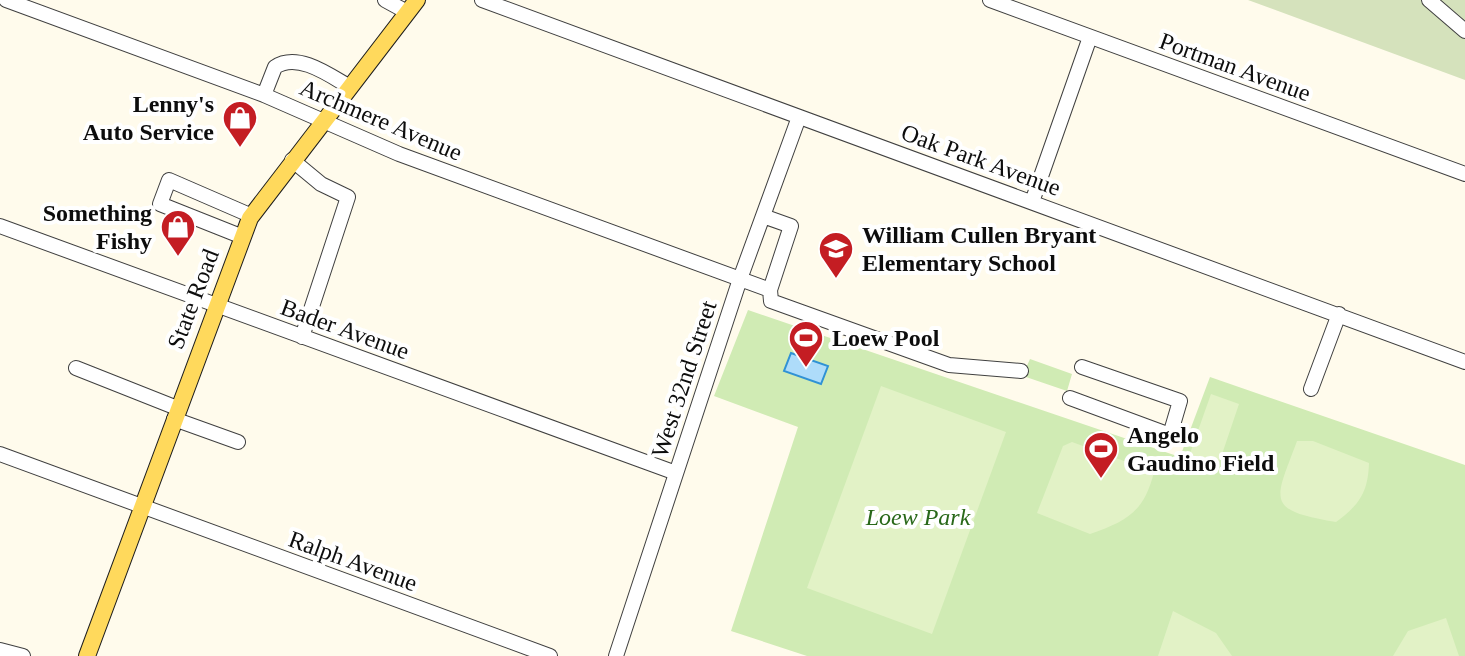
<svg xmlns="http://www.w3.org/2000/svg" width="1465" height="656" viewBox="0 0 1465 656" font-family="Georgia,serif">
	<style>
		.green { fill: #d0ebb4 }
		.cemetery { fill: #d5e2bc }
		.pitch { fill: #e2f2c6 }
		.water { fill: #aedcfa; stroke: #3092d5; stroke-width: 2 }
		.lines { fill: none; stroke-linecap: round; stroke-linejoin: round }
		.minor-casing { stroke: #404040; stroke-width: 16 }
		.major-casing { stroke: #1e1e1e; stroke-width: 18 }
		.minor { stroke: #fff; stroke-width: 14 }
		.major { stroke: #ffd95c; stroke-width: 16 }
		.labels { text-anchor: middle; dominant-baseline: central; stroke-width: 8; stroke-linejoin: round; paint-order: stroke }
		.street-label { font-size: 24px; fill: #0d0d0d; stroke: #fff }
		.poi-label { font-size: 24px; font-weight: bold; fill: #0d0d0d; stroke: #fff; text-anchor: start }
		.park-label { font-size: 24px; font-style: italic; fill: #296819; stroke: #fff }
	</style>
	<rect width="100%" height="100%" fill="#fffbec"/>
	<!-- green -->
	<path class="green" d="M748,310l432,147 30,-80 255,88v191h-658l-76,-25 67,-204 -84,-31z
		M1030,359l42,15 -5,17 -41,-14 -1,-7z"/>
	<!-- cemetery -->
	<path class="cemetery" d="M1248,0h217v80z"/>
	<!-- pitch -->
	<path class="pitch" d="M881,386l125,46 -74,202 -125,-46z
		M1211,394l28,10 -22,65 -29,-10z
		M1297,441h16l56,22c-1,30 -10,42 -33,59 -72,-12 -61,-21 -39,-81z
		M1072,442l82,30c-10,40 -27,49 -64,62l-53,-21 26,-67z
		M1173,611l43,22 16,23h-74z
		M1446,618l13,38h-66l15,-25z"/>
	<!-- water -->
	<path class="water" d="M791,353l37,13 -7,18 -37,-13z"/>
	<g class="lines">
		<defs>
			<path id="minor" d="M6,0l258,95 135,59 371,136 21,-64 -28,-10
				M385,0l22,12
				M482,0l983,362
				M990,0l475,174
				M1429,0l36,31
				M264,95l11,-28c22,-15 53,7 73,19
				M292,160l29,24 27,13 -46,140
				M1032,202l58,-165
				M0,226l676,247
				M243,237l-83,-33 9,-24 83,36
				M770,290l1,11 178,64 72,6
				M76,368l101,40
				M1311,389l28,-75
				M1070,398l100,37 10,-34 -98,-34
				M174,419l64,23
				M0,454l550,202
				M0,650l23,6
				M616,656l124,-377 59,-162"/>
			<path id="major" d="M87,656l163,-438 167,-218"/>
		</defs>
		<!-- minor casing -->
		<use href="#minor" class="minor-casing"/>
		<!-- major casing -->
		<use href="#major" class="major-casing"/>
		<!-- minor -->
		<use href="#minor" class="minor"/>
		<!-- major -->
		<use href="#major" class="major"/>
	</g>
	<!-- icons -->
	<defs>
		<symbol id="shop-pin" viewBox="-11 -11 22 30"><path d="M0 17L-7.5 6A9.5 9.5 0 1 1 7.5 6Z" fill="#c41d23" stroke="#fff"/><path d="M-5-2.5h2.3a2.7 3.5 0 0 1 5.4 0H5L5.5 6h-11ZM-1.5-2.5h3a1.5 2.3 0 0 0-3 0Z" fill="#fff"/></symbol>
		<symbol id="school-pin" viewBox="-11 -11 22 30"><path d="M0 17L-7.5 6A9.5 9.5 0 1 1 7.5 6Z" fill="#c41d23" stroke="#fff"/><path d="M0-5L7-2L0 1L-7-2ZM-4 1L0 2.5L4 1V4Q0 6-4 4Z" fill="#fff"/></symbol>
		<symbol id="stadium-pin" viewBox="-11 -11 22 30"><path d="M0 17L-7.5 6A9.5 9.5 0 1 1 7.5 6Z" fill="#c41d23" stroke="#fff"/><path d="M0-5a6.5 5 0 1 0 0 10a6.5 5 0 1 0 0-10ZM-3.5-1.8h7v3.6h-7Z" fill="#fff"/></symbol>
	</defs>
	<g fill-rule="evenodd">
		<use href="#shop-pin" x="220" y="98" width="40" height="54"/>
		<use href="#shop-pin" x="158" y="207" width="40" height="54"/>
		<use href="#school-pin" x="816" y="229" width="40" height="54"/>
		<use href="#stadium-pin" x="786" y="318" width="40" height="54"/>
		<use href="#stadium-pin" x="1081" y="429" width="40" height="54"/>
	</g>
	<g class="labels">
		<!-- street labels -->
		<g class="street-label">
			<text transform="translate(1235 67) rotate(20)">Portman Avenue</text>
			<text transform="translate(381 120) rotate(23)">Archmere Avenue</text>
			<text transform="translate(981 160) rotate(20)">Oak Park Avenue</text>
			<text transform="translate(193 299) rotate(-69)">State Road</text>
			<text transform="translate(345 329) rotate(20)">Bader Avenue</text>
			<text transform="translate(684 379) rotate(-72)">West 32nd Street</text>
			<text transform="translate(353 561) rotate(20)">Ralph Avenue</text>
		</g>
		<!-- poi labels -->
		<g class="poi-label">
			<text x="214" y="104" text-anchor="end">Lenny's<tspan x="214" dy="28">Auto Service</tspan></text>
			<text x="152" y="213" text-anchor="end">Something<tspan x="152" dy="28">Fishy</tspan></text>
			<text x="862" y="235">William Cullen Bryant<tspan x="862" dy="28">Elementary School</tspan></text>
			<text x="832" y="338">Loew Pool</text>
			<text x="1127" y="435">Angelo<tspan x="1127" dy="28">Gaudino Field</tspan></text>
		</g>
		<!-- park labels -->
		<g class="park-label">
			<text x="918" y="517">Loew Park</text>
		</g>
	</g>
</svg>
